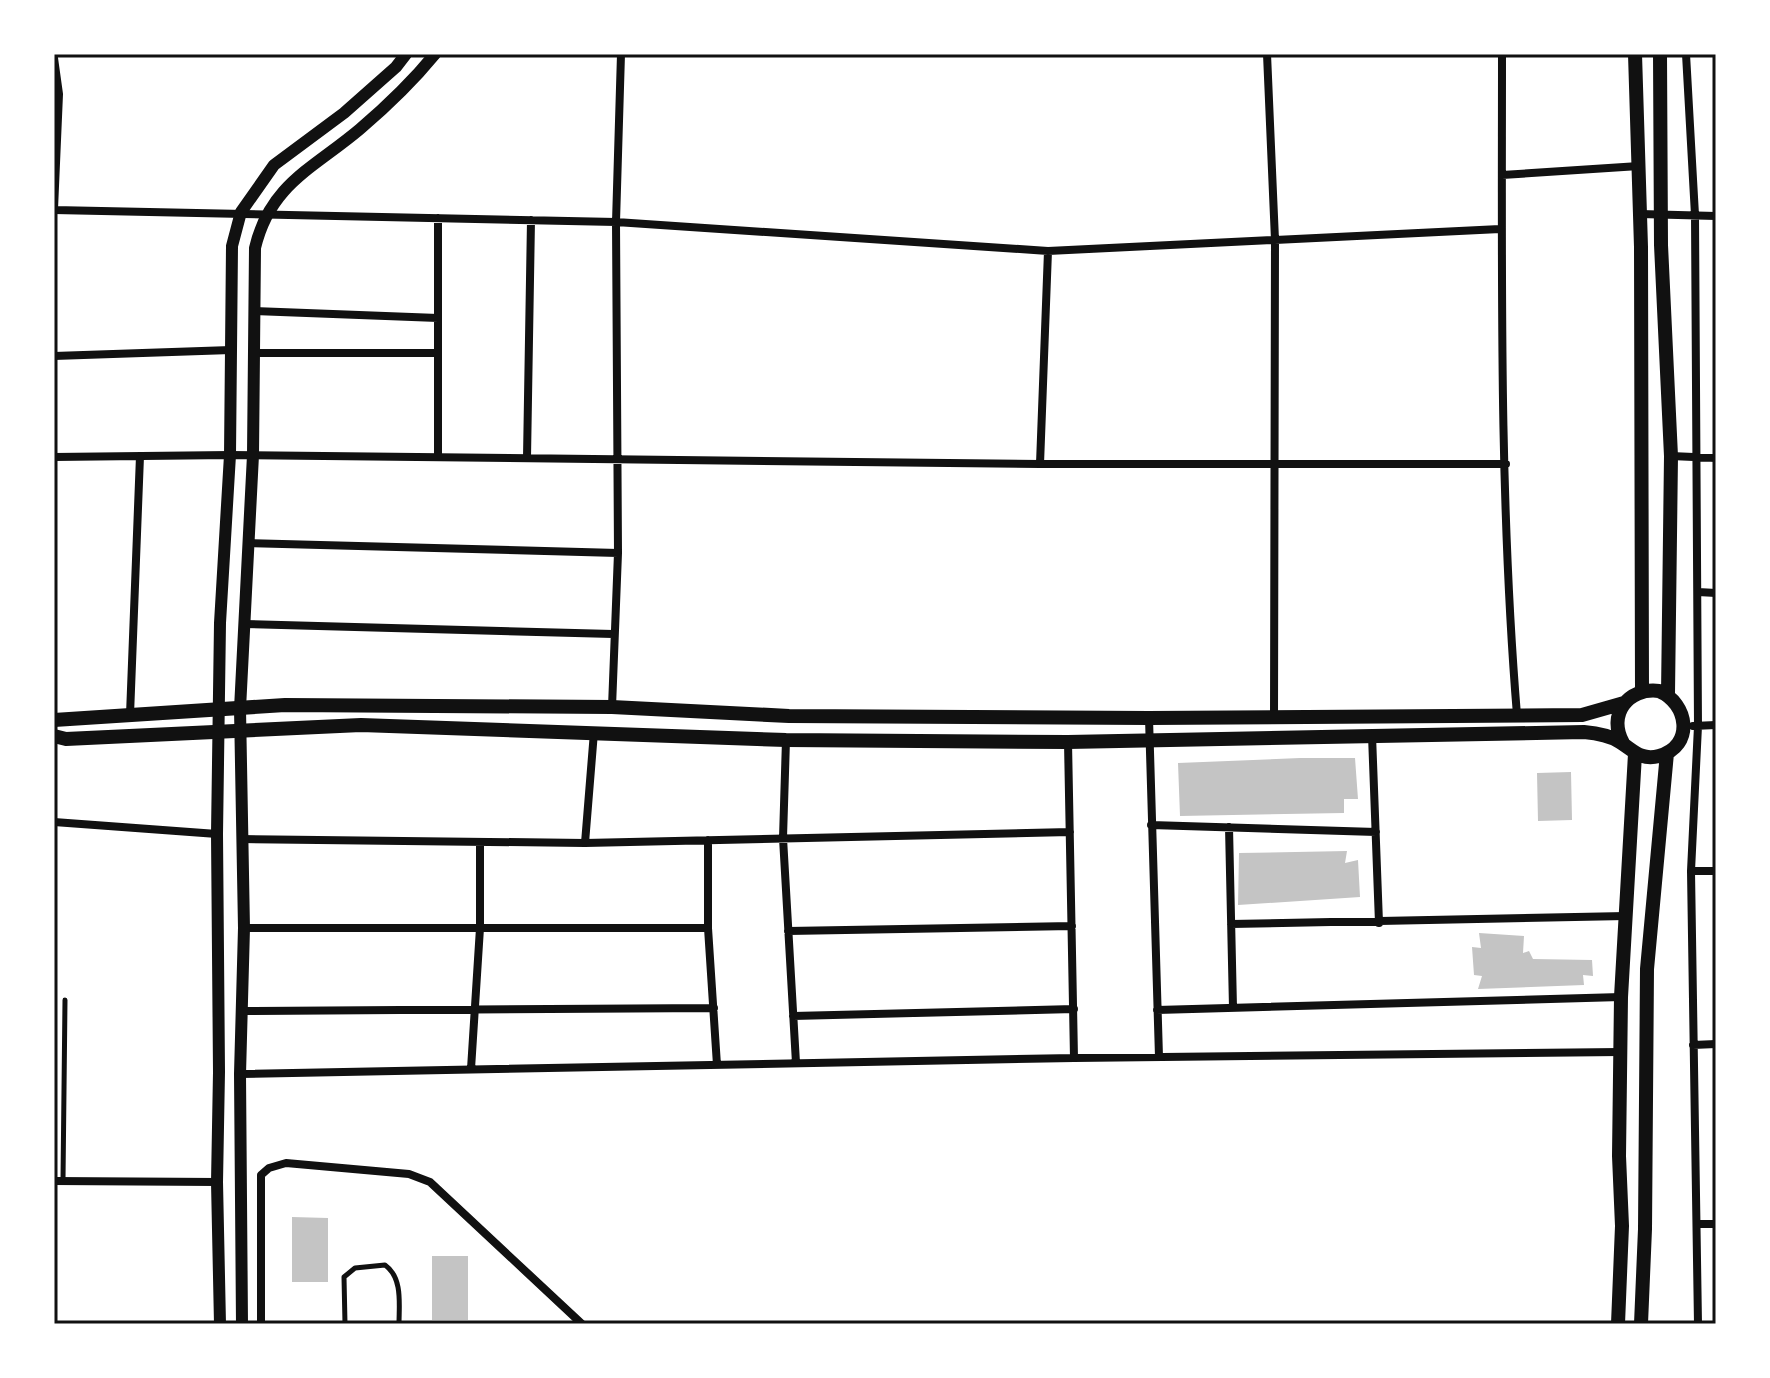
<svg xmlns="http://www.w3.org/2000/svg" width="1770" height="1378" viewBox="0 0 1770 1378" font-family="'Golos Text',sans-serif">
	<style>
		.building { fill: #c4c4c4 }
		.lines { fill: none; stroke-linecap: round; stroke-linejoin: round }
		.service { stroke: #111; stroke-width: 5 }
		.minor { stroke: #111; stroke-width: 8 }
		.tertiary { stroke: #111; stroke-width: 12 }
		.secondary { stroke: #111; stroke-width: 14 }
		.neatline { fill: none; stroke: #111; stroke-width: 3 }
	</style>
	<rect width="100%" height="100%" fill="#fff"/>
	<!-- building -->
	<path class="building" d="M1300,758h55l3,41h-14v14l-164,3 -2,-53z
		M1571,772l1,48 -34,1 -1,-48z
		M1347,851l-2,12 13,-3 2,37 -122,8 1,-52z
		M1479,933l45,3 -1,17 6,-2 4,8 59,1 1,16 -10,-1 1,10 -106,4 4,-13 -8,-1 -2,-28 9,1z
		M292,1217l36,1v64h-36z
		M432,1256h36v64h-36z"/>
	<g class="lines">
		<!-- service -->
		<path class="service" d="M63,1180l2,-180
			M345,1324l-1,-47 11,-9 30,-3c18,13 14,39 14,59"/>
		<!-- minor -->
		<path class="minor" d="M1267,54l8,186 -1,477
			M1502,54c0,220 -3,441 15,661
			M1686,54l9,161 3,511 -7,145 7,453
			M54,58l5,36 -5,115
			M1502,175l137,-9
			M54,210l562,12 432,29 452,-22
			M1640,214l76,2
			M254,311l184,7
			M254,353h184
			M54,356l177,-6
			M1671,456l45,2
			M54,457l176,-2 810,9h466
			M438,457v-239
			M527,458l4,-238
			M1040,464l8,-213
			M247,543l371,10
			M1698,592l18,1
			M243,624l370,10
			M612,707l6,-154 -2,-331 5,-168
			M130,715l10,-259
			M1149,718l10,339
			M1693,726l23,-1
			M1372,735l7,188
			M786,740l-3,98 13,225
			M1068,742l6,316
			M54,822l163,12
			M1151,825l225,7
			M1229,827l4,181
			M241,839l344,4 485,-11
			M708,840v88l9,137
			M585,843l9,-111
			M1691,871h25
			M1231,924l395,-8
			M244,928h464
			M788,931l284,-5
			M1157,1010l464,-13
			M242,1011l472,-3
			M793,1016l281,-7
			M1693,1045l23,-1
			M471,1069l9,-141v-86
			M240,1074l834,-16 546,-6
			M54,1181l163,1
			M1698,1224h18
			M261,1324v-149l8,-7 17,-5 123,11 21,8 152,142"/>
		<!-- tertiary -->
		<path class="tertiary" d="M220,1324l-3,-142 2,-110 -2,-238 3,-211 10,-168 2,-209 9,-34 33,-47 70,-52 52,-46 10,-13
			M242,1324l-2,-250 4,-146 -4,-219 13,-254 2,-207c15,-64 59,-80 105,-119 27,-23 52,-47 75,-75"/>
		<!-- secondary -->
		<path class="secondary" d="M1635,54l6,193 1,444
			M1660,54l1,191 10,211 -3,238
			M54,720l231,-15 327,2 177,9 360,2 433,-3 42,-12
			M54,736l12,3 295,-14 425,15 282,2 516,-10c12,1 25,3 36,10 13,8 21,19 39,14 36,-10 29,-53 0,-65 -31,-4 -52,24 -36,52
			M1618,1324l4,-98 -3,-70 2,-159 14,-243
			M1641,1324l4,-95 2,-260 20,-216"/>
	</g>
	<!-- border -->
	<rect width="1770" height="1378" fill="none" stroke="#ffffff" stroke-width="112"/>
	<rect x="56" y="56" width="1658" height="1266" class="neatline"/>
</svg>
